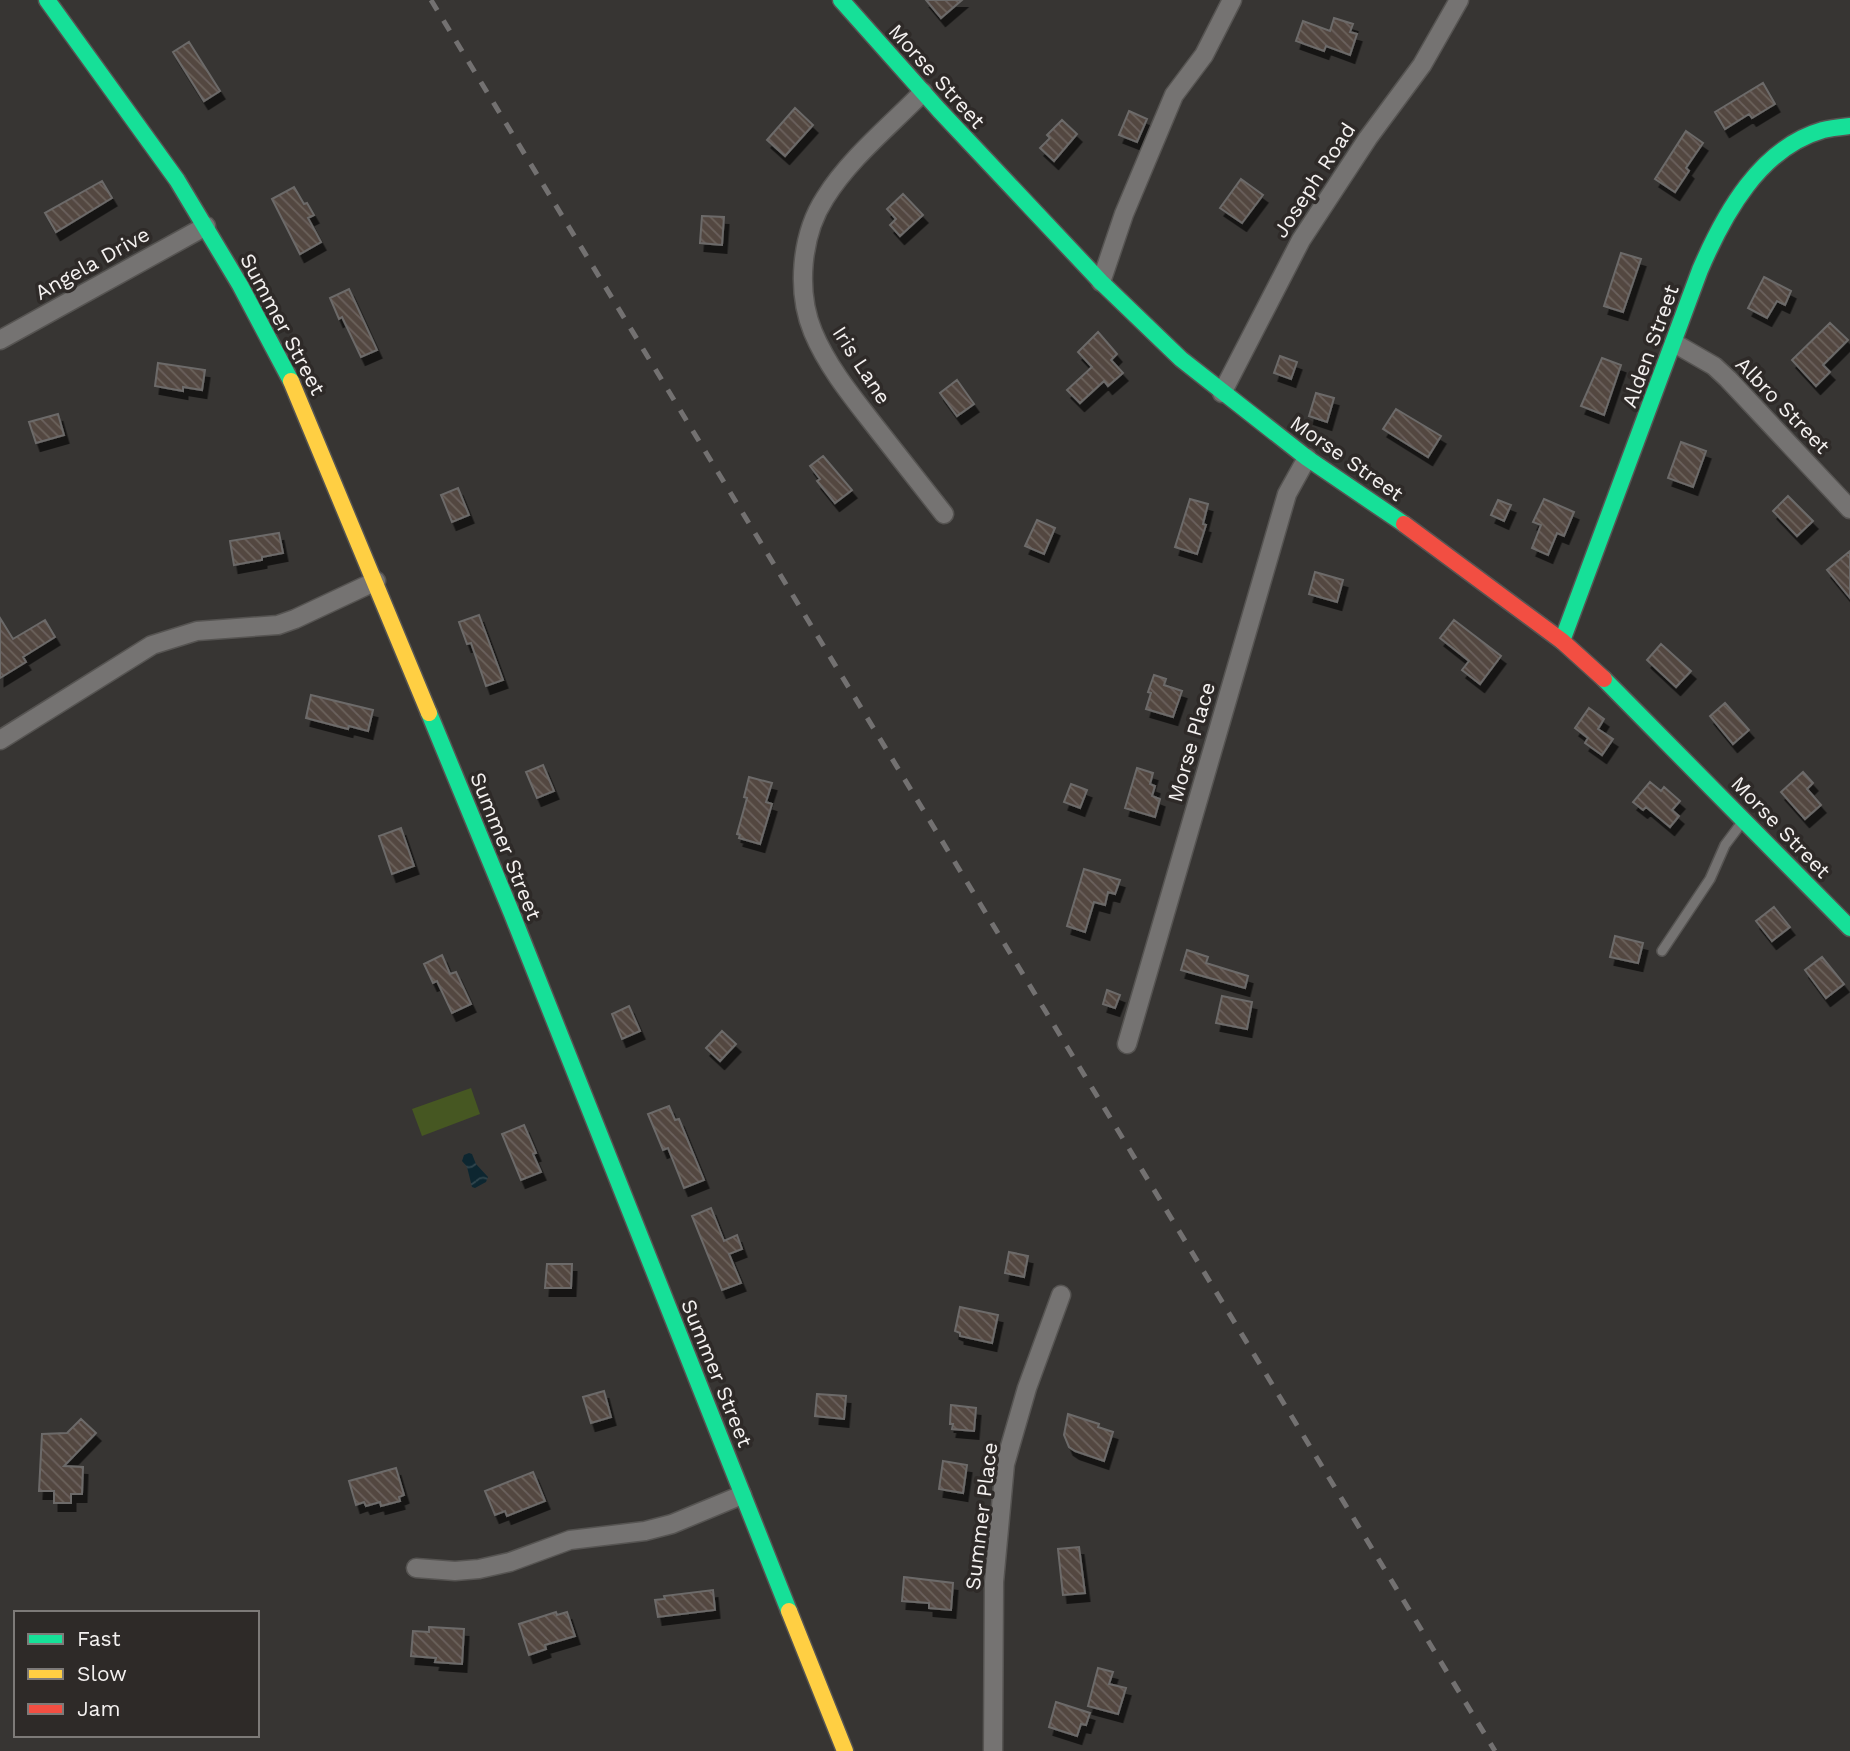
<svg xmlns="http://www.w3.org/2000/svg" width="1850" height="1751" viewBox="0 0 1850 1751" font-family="'Work Sans',sans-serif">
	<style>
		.green { fill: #465722 }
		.water { fill: url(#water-waves) }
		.building { fill: url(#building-back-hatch); stroke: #6c6a69; stroke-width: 2; filter: url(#shadow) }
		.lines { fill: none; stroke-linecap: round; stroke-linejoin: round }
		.lane-casing { stroke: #565452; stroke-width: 12 }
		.street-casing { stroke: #565452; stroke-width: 21 }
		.fast-casing { stroke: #565452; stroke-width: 19 }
		.slow-casing { stroke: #565452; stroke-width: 19 }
		.jam-casing { stroke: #565452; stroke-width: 19 }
		.lane { stroke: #757372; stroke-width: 9 }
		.street { stroke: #757372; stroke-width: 18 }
		.fast { stroke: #16e098; stroke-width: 16 }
		.slow { stroke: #ffcf43; stroke-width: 16 }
		.jam { stroke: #f24e42; stroke-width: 16 }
		.rail { stroke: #737171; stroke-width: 5; stroke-dasharray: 12 12; stroke-linecap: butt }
		.labels { text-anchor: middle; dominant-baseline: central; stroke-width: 7; stroke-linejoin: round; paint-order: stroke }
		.street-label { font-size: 21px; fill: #f4f1f0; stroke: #2e2a28 }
	</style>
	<defs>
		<pattern id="water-waves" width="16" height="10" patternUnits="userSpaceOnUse" patternTransform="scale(1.75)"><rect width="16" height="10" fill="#0d2630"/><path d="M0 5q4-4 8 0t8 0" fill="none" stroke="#31464e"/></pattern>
		<pattern id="building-back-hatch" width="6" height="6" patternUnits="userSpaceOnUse" patternTransform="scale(1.75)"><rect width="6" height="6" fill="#534741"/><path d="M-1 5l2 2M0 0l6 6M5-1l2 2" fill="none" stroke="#6c625d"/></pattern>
		<filter id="shadow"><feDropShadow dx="4.5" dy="8" stdDeviation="0" flood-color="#0009"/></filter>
	</defs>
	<rect width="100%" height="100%" fill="#373533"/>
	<!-- green -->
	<path class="green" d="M471,1088l9,26 -58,22 -10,-27z"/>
	<!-- water -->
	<path class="water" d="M469,1153l3,1 4,10 12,13 -2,5 -11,6 -3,-1 -5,-20 -5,-6 2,-6z"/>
	<!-- building -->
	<path class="building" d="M926,0h36l-21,18z
		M1334,18l19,6 -3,8 7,2 -7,21 -24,-9 -2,5 -28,-10 7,-20 27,10z
		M189,42l31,49 -16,10 -31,-49z
		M1763,83l12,21 -23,14 -3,-4 -24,15 -10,-17z
		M795,108l18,17 -28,31 -18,-16z
		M1129,111l18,8 -10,23 -18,-7z
		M1062,120l15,14 -23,27 -14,-13 10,-10 -3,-3z
		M1686,131l17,12 -17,25 3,3 -14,21 -20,-13z
		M1241,179l22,16 -21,28 -22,-15z
		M102,181l10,17 -56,34 -11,-19z
		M294,187l10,17 3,-1 7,12 -6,3 13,24 -21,12 -28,-55z
		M903,194l20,21 -23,21 -10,-11 6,-6 -9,-10z
		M702,216l22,1 -2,28 -22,-2z
		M1621,253l20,6 -18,53 -19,-6z
		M1764,277l27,14 -6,14 -8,-4 -10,17 -19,-10z
		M349,289l28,61 -16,7 -19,-40 -3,2 -9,-21z
		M1830,323l18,17 -25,25 7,7 -14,14 -24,-26z
		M1098,332l19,22 -6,6 12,13 -15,13 -4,-5 -24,22 -13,-13 25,-23 -14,-15z
		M1280,356l17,6 -6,17 -17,-6z
		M1602,358l19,7 -17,50 -23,-9z
		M158,363l47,7 -3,20 -19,-3v4l-28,-5z
		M957,380l17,24 -17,12 -17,-23z
		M1316,393l18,5 -7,24 -18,-6z
		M1396,409l45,27 -13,21 -45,-28z
		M58,414l6,21 -28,8 -7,-21z
		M1681,442l25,9 -13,36 -25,-9z
		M823,456l29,34 -17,13 -18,-22 3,-2 -10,-13z
		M458,488l11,27 -17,7 -11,-27z
		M1788,496l25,25 -16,15 -24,-25z
		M1190,499l18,5 -5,20 3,1 -9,29 -22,-7z
		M1544,499l30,13 -10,24 -7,-3 -9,22 -16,-7 9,-23 -8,-3z
		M1498,500l13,5 -7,16 -13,-6z
		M1037,520l18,8 -11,26 -19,-8z
		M279,533l4,20 -21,4v3l-28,5 -4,-24z
		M1850,551v47l-23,-28z
		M1315,572l28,8 -6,22 -28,-8z
		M479,615l24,65 -17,6 -15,-43 -4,1 -8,-22z
		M0,618l13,21 32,-19 10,17 -32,20 3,5 -26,16z
		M1454,620l47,36 -21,28 -18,-14 7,-9 -29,-23z
		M1661,644l30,27 -15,16 -29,-27z
		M1154,675l12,4 -2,6 18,6 -9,26 -27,-8 5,-16 -3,-1z
		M311,695l62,15 -5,21 -19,-5 -1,3 -42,-11z
		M1725,703l24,27 -16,14 -23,-28z
		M1589,708l15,11 -6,10 15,10 -11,16 -17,-12 3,-5 -13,-10z
		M543,765l11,26 -17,7 -11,-26z
		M1137,768l16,5 -3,11 5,2 -3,10 8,3 -5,18 -30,-9z
		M1803,772l10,11 -6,6 14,16 -16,14 -24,-27z
		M749,777l23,6 -6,19 6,2 -12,40 -21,-6 1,-3 -3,-1 10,-36 -3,-1z
		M1650,782l11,9 3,-4 16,14 -8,9 7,6 -9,11 -24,-20 -3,3 -10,-8z
		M1071,784l16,6 -7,18 -16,-6z
		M401,828l13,38 -22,8 -13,-38z
		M1084,869l36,11 -5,14 -7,-2 -3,13 -11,-3 -9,30 -18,-6z
		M1774,907l16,20 -18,14 -16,-20z
		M1615,936l28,7 -5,20 -28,-6z
		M1187,950l21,7 -2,6 42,13 -3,12 -64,-18z
		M442,955l8,19 6,-2 15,32 -19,9 -15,-32 -4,2 -9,-19z
		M1822,957l22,27 -18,14 -21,-28z
		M1107,990l13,5 -5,13 -12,-4z
		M1222,996l30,6 -5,27 -31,-6z
		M629,1006l11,25 -18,8 -10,-25z
		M722,1031l14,13 -16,17 -14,-13z
		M669,1106l6,14 4,-1 25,61 -20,8 -16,-40 -5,2 -15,-36z
		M524,1125l12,28 -3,1 8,18 -20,8 -19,-46z
		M711,1208l13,33 13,-6 5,14 -13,5 12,29 -19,7 -30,-74z
		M1009,1252l19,4 -4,21 -19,-4z
		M547,1264h25l-1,24h-26z
		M960,1307l38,8 -6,28 -32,-7v-3l-5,-2z
		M604,1391l7,26 -20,6 -8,-26z
		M817,1394l29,2 -2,23 -29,-3z
		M951,1405l25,3 -2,23 -22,-2 1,-5h-3z
		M1068,1414l31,10 -1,3 15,5 -9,29 -29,-10 -6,-4 -5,-12z
		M81,1419l15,14 -32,33 19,1 -1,27h-11v9h-17v-12h-15l3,-57 25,-1z
		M943,1461l24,4 -4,28 -24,-4z
		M396,1468l8,27 -5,2 1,4 -19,5 -1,-4 -14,4 -2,-4 -8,3 -7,-24z
		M533,1472l12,29 -38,15 -2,-5 -10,4 -10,-24z
		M1079,1547l6,46 -22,2 -5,-46z
		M904,1577l49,6 -2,27 -22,-2v-5l-27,-2z
		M713,1590l2,20 -57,7 -3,-17 10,-1 -1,-3z
		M556,1612l1,3 10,-3 8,24 -30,9 1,4 -17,6 -10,-31z
		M429,1627l35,2 -2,35 -27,-2 1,-4 -25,-2 2,-25 16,1z
		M1098,1668l15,4 -4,12 17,4 -8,26 -30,-8z
		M1056,1702l34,11 -4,12 -5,-1 -4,12 -28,-9z"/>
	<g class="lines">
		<defs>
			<path id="lane" d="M1662,951l48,-72 15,-34 18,-24"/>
			<path id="street" d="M923,92c-33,34 -73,66 -98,106 -24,37 -29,93 -12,134 15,36 41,67 65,98 22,28 44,56 66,84
				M1101,282l23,-68 50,-119 30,-40 28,-55
				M0,340l206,-114
				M1674,343l40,23 14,13 122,130
				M1222,393l79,-153 67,-102 54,-73 37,-65
				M0,740l152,-95 45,-14 81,-6 17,-6 81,-38
				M1127,1044l160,-550 20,-36
				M416,1568l39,3 24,-2 31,-7 60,-22 75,-9 27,-7 70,-29
				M993,1751l1,-169 11,-118 22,-76 34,-93"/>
			<path id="fast" d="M47,0l130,180 63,105 51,96
				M841,0l98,110 162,172 80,77 126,99 97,66
				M1562,641l138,-371c24,-56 60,-122 123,-140 8,-2 18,-3 27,-4
				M1604,679l246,249
				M429,713l83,201 277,697"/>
			<path id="slow" d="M291,381l138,332
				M789,1611l56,140"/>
			<path id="jam" d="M1404,524l158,117 42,38"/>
		</defs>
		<!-- lane casing -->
		<use href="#lane" class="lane-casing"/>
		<!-- street casing -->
		<use href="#street" class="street-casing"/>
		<!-- fast casing -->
		<use href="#fast" class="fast-casing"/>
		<!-- slow casing -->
		<use href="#slow" class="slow-casing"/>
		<!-- jam casing -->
		<use href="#jam" class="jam-casing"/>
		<!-- lane -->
		<use href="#lane" class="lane"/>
		<!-- street -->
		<use href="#street" class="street"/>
		<!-- fast -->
		<use href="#fast" class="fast"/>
		<!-- slow -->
		<use href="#slow" class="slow"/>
		<!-- jam -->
		<use href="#jam" class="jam"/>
		<!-- rail -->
		<path class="rail" d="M431,0l1064,1751"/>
	</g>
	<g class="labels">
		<!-- street labels -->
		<g class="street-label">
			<text transform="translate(937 76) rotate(48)">Morse Street</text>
			<text transform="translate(1314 180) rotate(-57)">Joseph Road</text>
			<text transform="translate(92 263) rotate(-29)">Angela Drive</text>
			<text transform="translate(283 324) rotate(62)">Summer Street</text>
			<text transform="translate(1650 346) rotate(-70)">Alden Street</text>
			<text transform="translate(862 365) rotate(57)">Iris Lane</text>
			<text transform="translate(1783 405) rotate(46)">Albro Street</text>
			<text transform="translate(1347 458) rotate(35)">Morse Street</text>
			<text transform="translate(1191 742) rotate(-74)">Morse Place</text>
			<text transform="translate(1781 827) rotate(46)">Morse Street</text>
			<text transform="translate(506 846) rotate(68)">Summer Street</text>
			<text transform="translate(717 1373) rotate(68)">Summer Street</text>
			<text transform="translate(981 1516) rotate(-83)">Summer Place</text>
		</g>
	</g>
	<!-- legend -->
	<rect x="14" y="1611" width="245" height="126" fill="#2e2a28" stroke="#7d7a78" stroke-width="2"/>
	<rect x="28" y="1634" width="35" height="10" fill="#16e098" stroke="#7d7a78" stroke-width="2"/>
	<text x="77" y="1646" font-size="21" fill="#f4f1f0">Fast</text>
	<rect x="28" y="1669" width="35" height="10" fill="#ffcf43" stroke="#7d7a78" stroke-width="2"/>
	<text x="77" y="1681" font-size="21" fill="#f4f1f0">Slow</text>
	<rect x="28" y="1704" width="35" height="10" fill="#f24e42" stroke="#7d7a78" stroke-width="2"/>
	<text x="77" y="1716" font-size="21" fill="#f4f1f0">Jam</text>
</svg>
